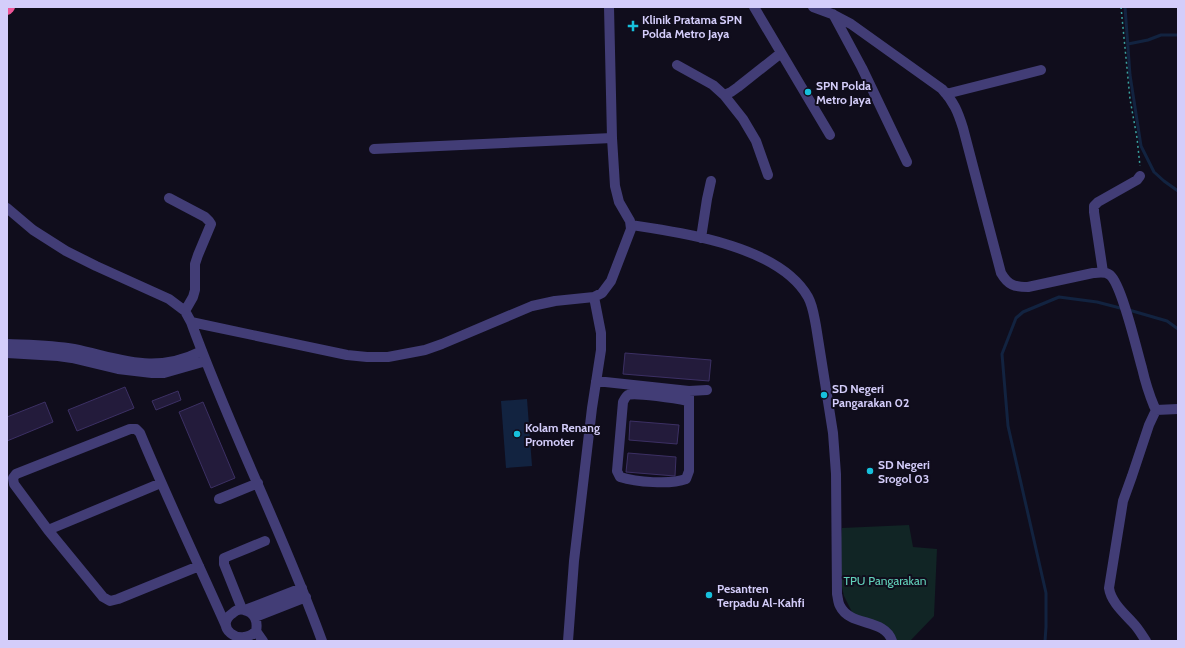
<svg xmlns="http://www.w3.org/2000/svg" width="1185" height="648" viewBox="0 0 1185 648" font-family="Cabin,sans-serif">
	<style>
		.green { fill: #112525 }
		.water { fill: #122340 }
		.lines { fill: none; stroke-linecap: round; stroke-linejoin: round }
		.stream { stroke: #122340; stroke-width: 3 }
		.building { fill: #231b3b; stroke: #3c3064 }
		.path { stroke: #39a2a0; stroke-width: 1.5; stroke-dasharray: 2 3; stroke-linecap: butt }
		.minor { stroke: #423d76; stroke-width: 10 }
		.highway { stroke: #ed5597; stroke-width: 12 }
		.poi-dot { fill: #17c0dc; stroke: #100d1c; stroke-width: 1.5 }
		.labels { text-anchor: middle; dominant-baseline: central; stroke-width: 4; stroke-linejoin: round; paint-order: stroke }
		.poi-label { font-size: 12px; font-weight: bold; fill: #d4cdfa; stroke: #100d1c; text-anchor: start }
		.park-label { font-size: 12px; fill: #62d1ba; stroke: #100d1c }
	</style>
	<rect width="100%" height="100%" fill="#100d1c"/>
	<!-- green -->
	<path class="green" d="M909,525l4,22 24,2 -3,67 -24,25h-17l-38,-23 -11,-22 -4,-17 -2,-15 4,-36z"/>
	<!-- water -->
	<path class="water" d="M527,399l5,67 -26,2 -5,-67z"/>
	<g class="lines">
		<!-- stream -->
		<path class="stream" d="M1125,7l5,68 11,71 13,26 10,9 14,10
			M1128,44l20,-4 13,-5h17
			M1129,310l38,11 11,8
			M1045,641l1,-14v-34l-38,-167 -6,-72 14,-36 7,-6 36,-15 38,5 27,7"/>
	</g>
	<!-- building -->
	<path class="building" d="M625,353l86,7 -2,21 -86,-7z
		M125,387l9,21 -57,23 -9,-21z
		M178,391l3,9 -25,10 -4,-9z
		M45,402l8,20 -46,19v-24z
		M203,402l32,76 -24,10 -32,-76z
		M630,421l49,4 -2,19 -48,-4z
		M628,453l48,4 -1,19 -49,-4z"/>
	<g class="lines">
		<!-- path -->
		<path class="path" d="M1121,7l9,92 7,39 3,28"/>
		<!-- minor -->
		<path class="minor" d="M754,7l76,128
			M813,7l19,7 19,10 91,65c12,13 16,23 21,39l38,145c7,12 13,14 27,14l65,-14c6,0 12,-2 17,2 12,10 27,76 32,93 3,13 7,26 12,38l2,4 22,-1
			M833,14l29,54 45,94
			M677,65l36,20 11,10 7,-3 7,-5 43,-34
			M946,94l95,-24
			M724,95l19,24 13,22 12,34
			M374,149l238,-11
			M169,198l36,19 4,4 2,3 -13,31 -3,9v26l-2,7 -8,14
			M7,208l26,22 33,21 30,15 73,33 16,12 6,11 156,33 20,2h21l37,-7 17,-6 90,-38 23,-5 39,-4 8,-4 9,-12 20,-52 -1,-8 -11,-19 -4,-16 -3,-48 -3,-131
			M631,225c53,8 148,21 177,72 5,9 6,19 8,29l17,107 3,41 1,120c1,4 1,9 3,12 10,21 45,12 52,35
			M701,238l6,-39 4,-18
			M1103,272l-9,-60v-6l4,-4 39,-22 3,-4
			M191,322c39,108 92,211 131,319
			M7,344c22,1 45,1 67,5 48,10 80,26 128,2
			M7,353l51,3 14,2 46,11 34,4h12l42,-12
			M596,381l93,10 18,-1
			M688,401c-10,-2 -53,-9 -60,-6 -2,1 -4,5 -5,7l-6,69 3,6c16,5 50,8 66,2l3,-8v-80
			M219,499l39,-16
			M48,530l113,-47
			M199,566l-81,33 -8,2 -7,-4 -55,-67 -34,-46 -1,-6 3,-4 114,-45h6l4,4c27,65 57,128 86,193
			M242,609l-18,-45v-6l41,-17
			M245,610l57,-22
			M255,617l51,-20
			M256,631c-17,17 -43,-5 -23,-18 3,-3 7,-4 11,-3 11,2 14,12 12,21l7,10
			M568,641l6,-80 18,-153 9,-58v-17l-7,-36
			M1146,641c-4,-6 -8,-13 -13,-18 -9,-10 -22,-21 -24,-35l14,-87 9,-25 17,-51 7,-15"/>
		<!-- highway -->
		<path class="highway" d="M7,9l2,-2"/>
	</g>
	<!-- markers -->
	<g class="poi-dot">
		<path d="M631 20h4v4h4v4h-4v4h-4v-4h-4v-4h4z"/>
		<circle cx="808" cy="92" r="4"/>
		<circle cx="824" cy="395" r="4"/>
		<circle cx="517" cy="434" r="4"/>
		<circle cx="870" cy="471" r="4"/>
		<circle cx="709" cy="595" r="4"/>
	</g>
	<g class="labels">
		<!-- poi labels -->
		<g class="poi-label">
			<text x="642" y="19">Klinik Pratama SPN<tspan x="642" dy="14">Polda Metro Jaya</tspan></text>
			<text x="816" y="85">SPN Polda<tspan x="816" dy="14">Metro Jaya</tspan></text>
			<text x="832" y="388">SD Negeri<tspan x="832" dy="14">Pangarakan 02</tspan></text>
			<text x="525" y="427">Kolam Renang<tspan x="525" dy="14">Promoter</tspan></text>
			<text x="878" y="464">SD Negeri<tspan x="878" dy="14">Srogol 03</tspan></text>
			<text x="717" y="588">Pesantren<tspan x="717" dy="14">Terpadu Al-Kahfi</tspan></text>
		</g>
		<!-- park labels -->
		<g class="park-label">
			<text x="885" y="580">TPU Pangarakan</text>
		</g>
	</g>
	<!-- border -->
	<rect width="1185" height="648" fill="none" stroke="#d4cdfa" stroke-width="16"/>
</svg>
